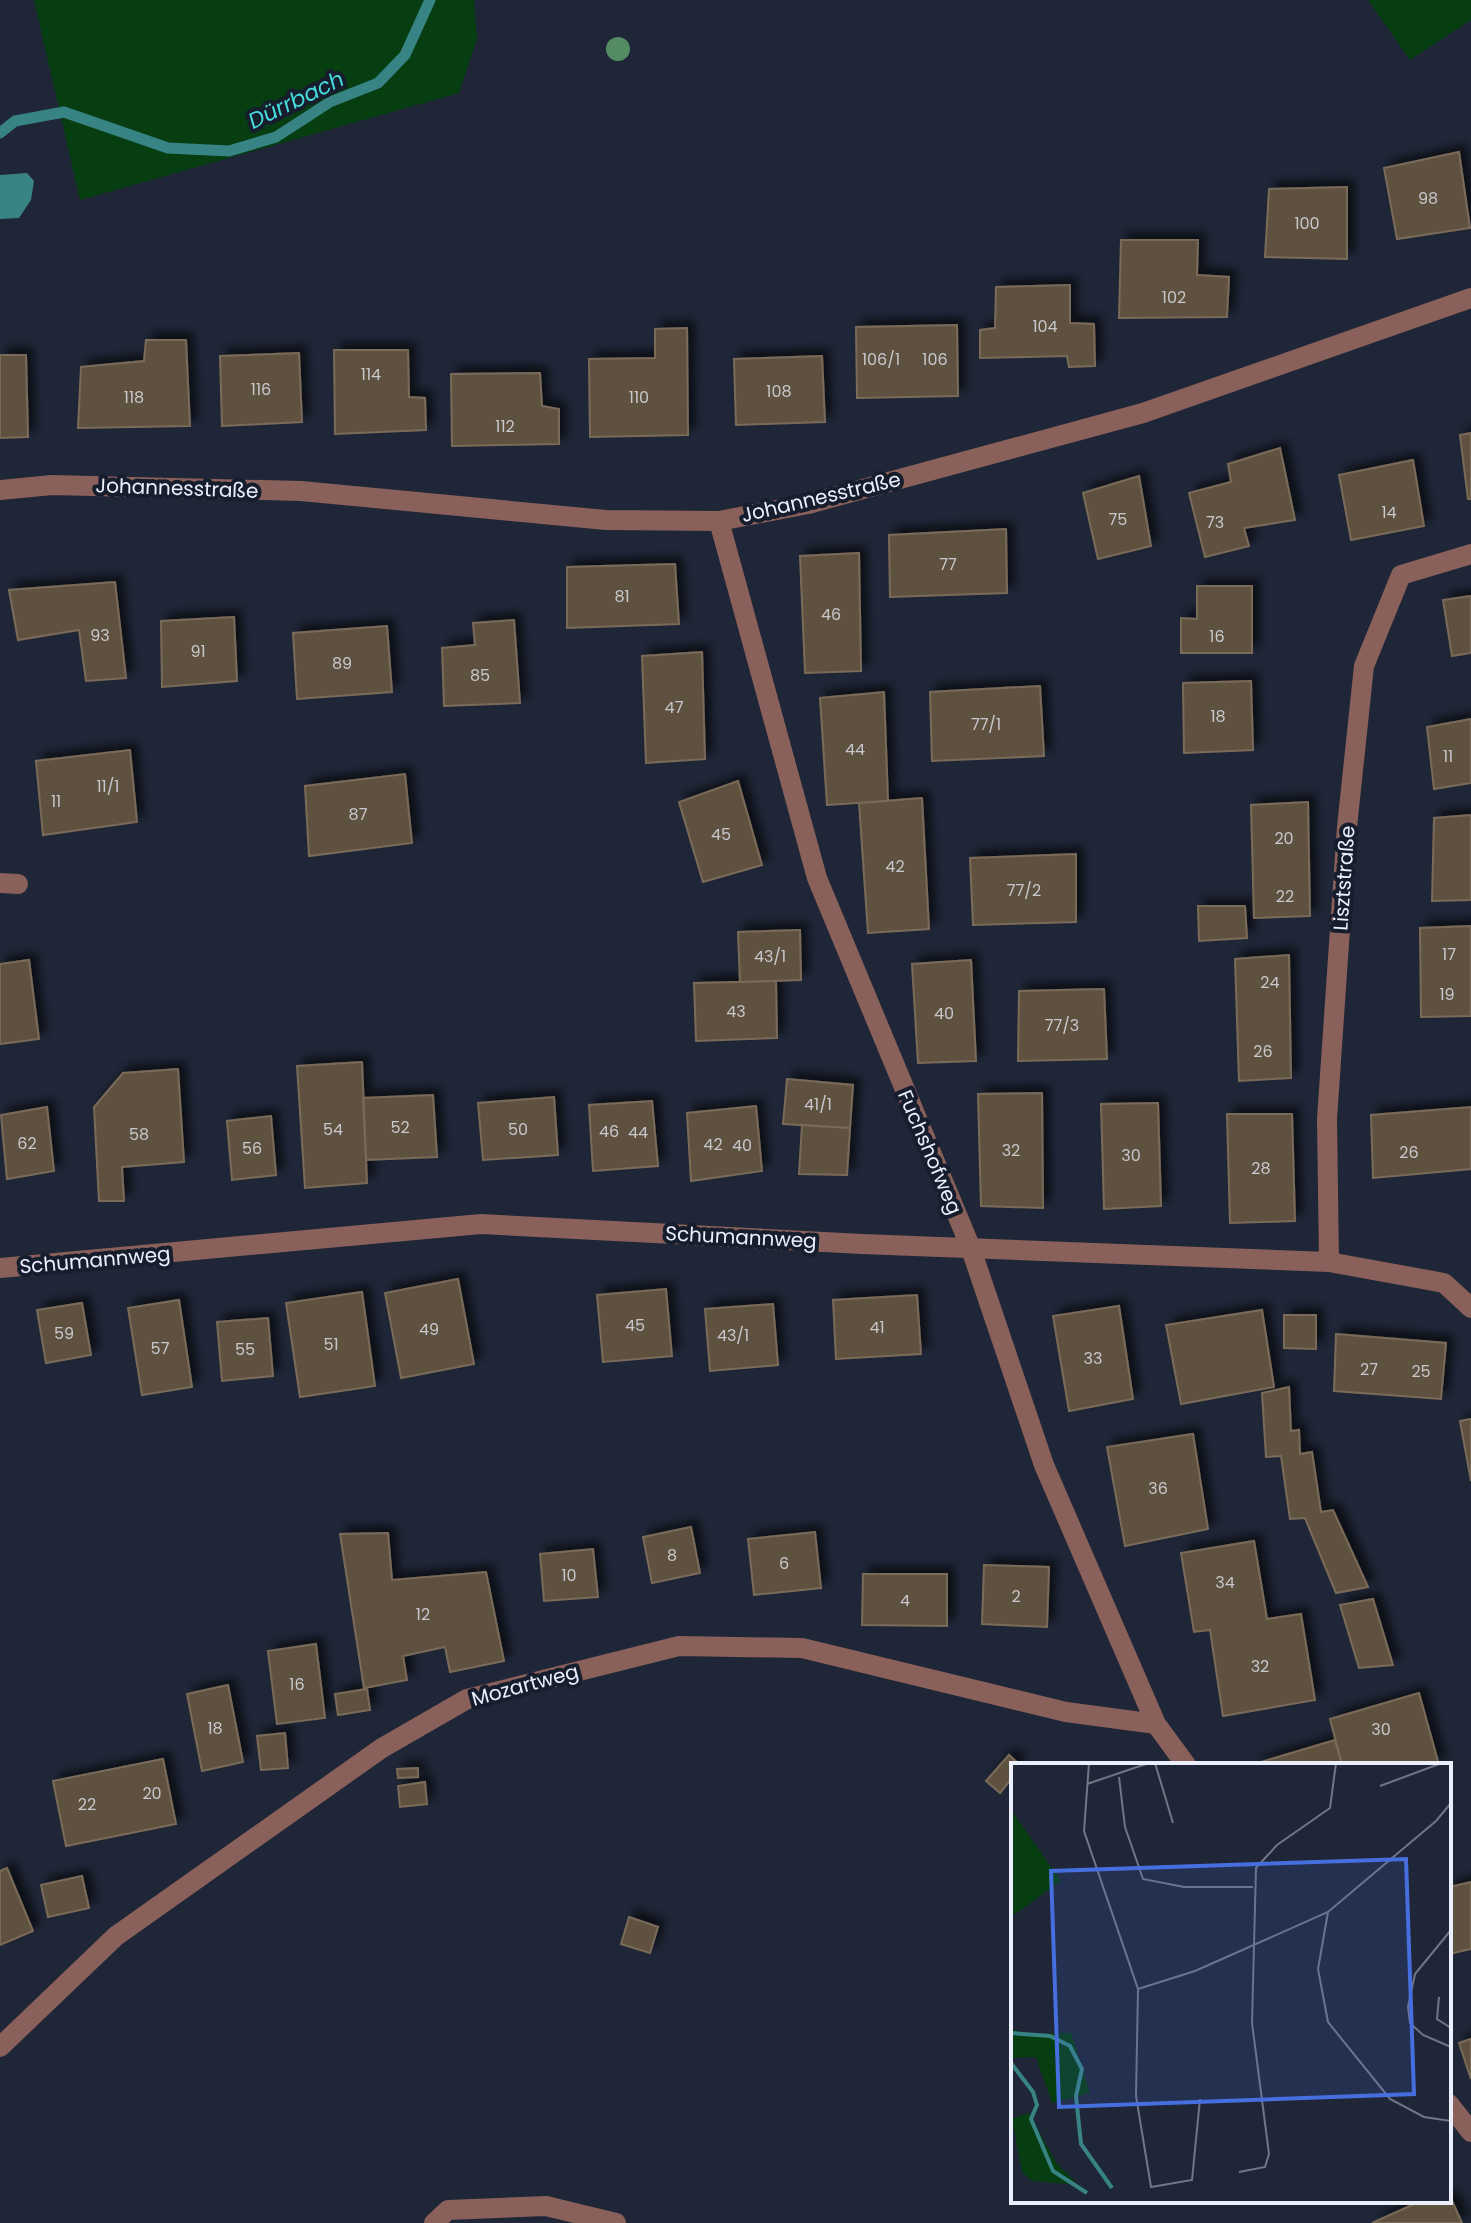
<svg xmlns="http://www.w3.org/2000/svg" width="1471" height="2223" viewBox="0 0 1471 2223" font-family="Poppins,sans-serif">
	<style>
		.green { fill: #063e12 }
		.water { fill: #388384 }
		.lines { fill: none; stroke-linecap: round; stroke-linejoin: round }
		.stream { stroke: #388384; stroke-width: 11 }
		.building { fill: #5f513f; stroke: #7a6b59; stroke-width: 2; filter: url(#shadow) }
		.street { stroke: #89605a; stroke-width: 20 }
		.tree { fill: #538c63 }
		.labels { text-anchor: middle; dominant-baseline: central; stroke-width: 8; stroke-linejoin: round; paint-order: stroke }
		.number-label { font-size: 16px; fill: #c7c8cc }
		.street-label { font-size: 20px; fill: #eaeffb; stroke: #161d2d }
		.water-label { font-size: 22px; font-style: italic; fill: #46dbdc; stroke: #161d2d }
		.inset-river { fill: none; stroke: #388384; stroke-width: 4 }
		.inset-road { fill: none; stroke: #707685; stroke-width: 2 }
		.view { fill: #466edf; fill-opacity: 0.15; stroke: #466edf; stroke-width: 4 }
		.inset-edge { fill: none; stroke: #eaeffb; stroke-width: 4 }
	</style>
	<defs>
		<filter id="shadow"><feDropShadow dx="7" dy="-7" stdDeviation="4" flood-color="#0009"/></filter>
	</defs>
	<rect width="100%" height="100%" fill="#1f2637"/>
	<!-- green -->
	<path class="green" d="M34,0h440l3,39 -18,54 -379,107z
		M1368,0h103v20l-61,40z"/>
	<!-- water -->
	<path class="water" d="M27,173l7,8 -3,19 -12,18 -19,1v-44z"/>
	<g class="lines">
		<!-- stream -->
		<path class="stream" d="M0,133l15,-12 49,-9 104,36 61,3 47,-14 54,-35 48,-19 27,-28 25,-55"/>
	</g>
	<!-- building -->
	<path class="building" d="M1459,152l11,76 -73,11 -13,-71z
		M1347,187v72l-82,-2 4,-68z
		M1121,240h77l-1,35 32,2 -2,40 -108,1z
		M1070,285v38l24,1 1,42 -26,1 -2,-11 -87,2v-28l15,-2 1,-41z
		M957,325l1,71 -101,2 -1,-71z
		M687,328l1,107 -98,2 -1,-78 66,-1v-29z
		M146,340h40l4,86 -112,2 3,-61 63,-6z
		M334,350h74l1,47 16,1 1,32 -91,4z
		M299,353l3,69 -80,4 -2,-70z
		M0,355h26l2,82 -28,1z
		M822,356l3,66 -89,3 -2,-66z
		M540,373l2,33 17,3v35l-107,2 -1,-72z
		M1471,433v66h-3l-8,-64z
		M1280,448l15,72 -51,8 5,18 -44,11 -16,-64 42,-11 -3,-18z
		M1413,460l11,66 -73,14 -12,-65z
		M1139,476l12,70 -53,13 -15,-66z
		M1006,529l1,64 -117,4 -1,-62z
		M859,553l2,118 -56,2 -5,-117z
		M675,564l4,60 -112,4v-61z
		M115,582l11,96 -40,3 -7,-51 -61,10 -9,-50z
		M1197,586h55v67h-71v-35l16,1z
		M1471,596v57l-19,3 -9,-56z
		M234,617l3,64 -75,6 -1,-66z
		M514,620l6,83 -76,3 -2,-58 33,-3 -2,-22z
		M387,626l5,66 -95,7 -4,-66z
		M702,652l3,107 -59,4 -4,-107z
		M1251,681l2,69 -69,3 -1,-70z
		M1040,686l4,70 -112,5 -2,-69z
		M884,692l4,109 -61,4 -7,-107z
		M1471,719v64l-37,6 -7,-62z
		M130,750l7,72 -94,13 -7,-74z
		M405,774l7,69 -103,13 -4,-70z
		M738,781l24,84 -59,17 -24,-80z
		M922,798l7,131 -61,4 -9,-130z
		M1308,802l2,114 -56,2 -3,-113z
		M1471,815v85l-39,1 2,-83z
		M1076,854v68l-103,3 -3,-67z
		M1198,906h47l2,32 -48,3z
		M1471,926v90l-50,1 -1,-89z
		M800,930l1,50 -61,2 -2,-50z
		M1289,955l2,123 -52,3 -4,-122z
		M29,960l10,79 -39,5v-80z
		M971,960l5,101 -58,2 -6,-99z
		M776,981l1,57 -81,3 -2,-58z
		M1104,989l3,70 -89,2 1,-70z
		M362,1062l5,121 -62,5 -8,-122z
		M178,1069l6,93 -62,5 2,34h-25l-5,-94 29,-34z
		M787,1079l66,6 -3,43 -67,-4z
		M1042,1093l1,115 -62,-2 -3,-112z
		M433,1095l4,62 -71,3 -3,-62z
		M554,1097l4,58 -75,5 -5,-57z
		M652,1101l6,65 -65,5 -4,-66z
		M1158,1103l3,103 -57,3 -3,-105z
		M756,1106l6,65 -71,10 -4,-68z
		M47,1107l7,64 -47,8 -6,-64z
		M1471,1107v62l-98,9 -2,-63z
		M1227,1114h65l3,107 -65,2z
		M271,1116l5,59 -44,5 -5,-59z
		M802,1125l48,3 -3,47 -48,-1z
		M458,1279l16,85 -73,14 -16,-85z
		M666,1289l6,67 -69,6 -6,-67z
		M362,1292l13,94 -75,11 -14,-94z
		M917,1295l4,59 -85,5 -3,-59z
		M179,1300l13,87 -50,8 -14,-87z
		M82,1303l9,52 -45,8 -9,-53z
		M773,1304l5,61 -68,6 -5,-62z
		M1119,1306l14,93 -64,12 -16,-95z
		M1262,1310l12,77 -93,17 -15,-79z
		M1284,1315h32v34l-32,-1z
		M268,1318l5,58 -51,5 -5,-59z
		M1336,1334l110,9 -5,56 -107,-8z
		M1289,1387l2,44 8,-1 1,24 12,-2 9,60 12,-2 35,77 -32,6 -31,-75 -15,1 -9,-63 -15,1 -4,-64z
		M1471,1419v62l-11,-60z
		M1193,1434l15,95 -83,17 -18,-99z
		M691,1527l9,46 -48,10 -9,-46z
		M815,1532l6,56 -67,7 -6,-56z
		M388,1533l4,47 94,-8 18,89 -54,11 -5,-25 -42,9 4,24 -43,8 -24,-154z
		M1254,1541l13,78 34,-5 14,86 -92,16 -13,-86 -16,2 -13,-79z
		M593,1549l5,48 -54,4 -4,-47z
		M984,1565l65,2 -2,60 -65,-3z
		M863,1574h84v52l-85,-1z
		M1373,1599l20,66 -34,3 -19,-63z
		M316,1644l9,74 -48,6 -9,-73z
		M228,1685l15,77 -41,9 -15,-77z
		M367,1689l3,21 -32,5 -3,-21z
		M1419,1693l20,72h-97l-12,-46z
		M285,1733l3,35 -27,2 -4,-34z
		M1335,1740l7,25h-91z
		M1009,1755l11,10h-7v12l-13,16 -14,-12z
		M163,1759l13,65 -110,22 -13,-65z
		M418,1768v9l-20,1 -1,-9z
		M425,1782l2,22 -27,3 -2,-21z
		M7,1868l26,63 -33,14v-74z
		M82,1876l7,32 -41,9 -7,-32z
		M1471,1882v67l-22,5v-67z
		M629,1917l29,10 -8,26 -29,-9z
		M1471,2039v40l-12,-36z
		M1449,2194l13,29h-90l49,-22h28z"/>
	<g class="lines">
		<!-- street -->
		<path class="street" d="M0,490l52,-5 249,6 305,29 113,1 89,-17 335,-91 328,-115
			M719,521l98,357 153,368 74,219 112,259 30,41
			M0,883l18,1
			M1329,1262l-2,-143 20,-292 17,-161 37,-91 70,-21
			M0,1268l481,-44 381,20 467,18 115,21 27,25
			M0,2047l116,-111 266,-188 85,-49 212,-53 123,2 264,64 90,12
			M1449,2104l22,28
			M434,2223l14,-13 98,-4 70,17"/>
	</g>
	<!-- trees -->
	<circle class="tree" cx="618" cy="49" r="12"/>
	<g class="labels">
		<!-- number labels -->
		<g class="number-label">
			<text x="1428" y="198">98</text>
			<text x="1307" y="223">100</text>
			<text x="1174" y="297">102</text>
			<text x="1045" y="326">104</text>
			<text x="881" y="359">106/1</text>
			<text x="935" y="359">106</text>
			<text x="371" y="374">114</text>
			<text x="261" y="389">116</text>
			<text x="779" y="391">108</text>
			<text x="134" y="397">118</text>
			<text x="639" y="397">110</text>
			<text x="505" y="426">112</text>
			<text x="1389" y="512">14</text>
			<text x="1118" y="519">75</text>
			<text x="1215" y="522">73</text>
			<text x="948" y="564">77</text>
			<text x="622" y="596">81</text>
			<text x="831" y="614">46</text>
			<text x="100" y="635">93</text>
			<text x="1217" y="636">16</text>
			<text x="198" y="651">91</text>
			<text x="342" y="663">89</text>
			<text x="480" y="675">85</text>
			<text x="674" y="707">47</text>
			<text x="1218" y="716">18</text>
			<text x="986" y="724">77/1</text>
			<text x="855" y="749">44</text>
			<text x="1448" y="756">11</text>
			<text x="108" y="786">11/1</text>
			<text x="56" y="801">11</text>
			<text x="358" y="814">87</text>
			<text x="721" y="834">45</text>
			<text x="1284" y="838">20</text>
			<text x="895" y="866">42</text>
			<text x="1024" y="890">77/2</text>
			<text x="1285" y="896">22</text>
			<text x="1449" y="954">17</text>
			<text x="770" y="956">43/1</text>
			<text x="1270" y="982">24</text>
			<text x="1447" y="994">19</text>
			<text x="736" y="1011">43</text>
			<text x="944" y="1013">40</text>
			<text x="1062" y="1025">77/3</text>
			<text x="1263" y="1051">26</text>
			<text x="818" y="1104">41/1</text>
			<text x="400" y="1127">52</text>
			<text x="333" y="1129">54</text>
			<text x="518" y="1129">50</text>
			<text x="609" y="1131">46</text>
			<text x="638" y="1132">44</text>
			<text x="139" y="1134">58</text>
			<text x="27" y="1143">62</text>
			<text x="713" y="1144">42</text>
			<text x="742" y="1145">40</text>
			<text x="252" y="1148">56</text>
			<text x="1011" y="1150">32</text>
			<text x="1409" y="1152">26</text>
			<text x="1131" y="1155">30</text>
			<text x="1261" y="1168">28</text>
			<text x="635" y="1325">45</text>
			<text x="877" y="1327">41</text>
			<text x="429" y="1329">49</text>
			<text x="64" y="1333">59</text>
			<text x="733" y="1335">43/1</text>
			<text x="331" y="1344">51</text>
			<text x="160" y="1348">57</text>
			<text x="245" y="1349">55</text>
			<text x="1093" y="1358">33</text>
			<text x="1369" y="1369">27</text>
			<text x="1421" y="1371">25</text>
			<text x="1158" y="1488">36</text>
			<text x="672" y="1555">8</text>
			<text x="784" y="1563">6</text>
			<text x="569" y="1575">10</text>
			<text x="1225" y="1582">34</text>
			<text x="1016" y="1596">2</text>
			<text x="905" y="1600">4</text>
			<text x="423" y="1614">12</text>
			<text x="1260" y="1666">32</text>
			<text x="297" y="1684">16</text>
			<text x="215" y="1728">18</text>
			<text x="1381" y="1729">30</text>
			<text x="152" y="1793">20</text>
			<text x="87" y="1804">22</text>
		</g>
		<!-- street labels -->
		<g class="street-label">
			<text transform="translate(177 488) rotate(2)">Johannesstraße</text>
			<text transform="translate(821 497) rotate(-13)">Johannesstraße</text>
			<text transform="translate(1344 878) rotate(-86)">Lisztstraße</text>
			<text transform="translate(930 1152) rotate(67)">Fuchshofweg</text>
			<text transform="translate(741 1237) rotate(3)">Schumannweg</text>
			<text transform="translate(95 1260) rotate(-5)">Schumannweg</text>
			<text transform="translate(525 1685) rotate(-15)">Mozartweg</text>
		</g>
		<!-- water labels -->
		<g class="water-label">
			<text transform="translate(296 100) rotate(-26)">Dürrbach</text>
		</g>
	</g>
	<!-- overview -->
	<g transform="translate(1011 1763)">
		<rect width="440" height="440" fill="#1f2637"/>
		<path d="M0,47l50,71 -50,36zM0,265l13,6 47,-1 19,60 -38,10 -16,-46 -25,1zM18,350l28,51 17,16 -4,4 -38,-3 -10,-9 -10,-53z" fill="#063e12"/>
		<path class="inset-river" d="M0,270l39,3 20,10 12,23 -6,27 5,48 31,44M0,300l22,29 4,13 -6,14 22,52 34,22"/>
		<path class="inset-road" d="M78,0l-5,68 54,158 -2,107 15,91 41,-7 8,-81M144,0l18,60M108,14l6,50 18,52 41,8h69M76,21l62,-21M369,23l62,-23M317,149l-10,57 10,53 62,77 34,18 27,4M440,167l-36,44 -7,33 2,16 13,12 28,12M127,226l57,-18 133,-59 108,-91 15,-18M428,234l-2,22 14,9M228,409l26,-5 4,-13 -17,-131 4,-155 21,-23 53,-37 6,-45"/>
		<path class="view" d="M395,96l8,235 -355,13 -8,-236z"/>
		<rect width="440" height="440" class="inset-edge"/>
	</g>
</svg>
